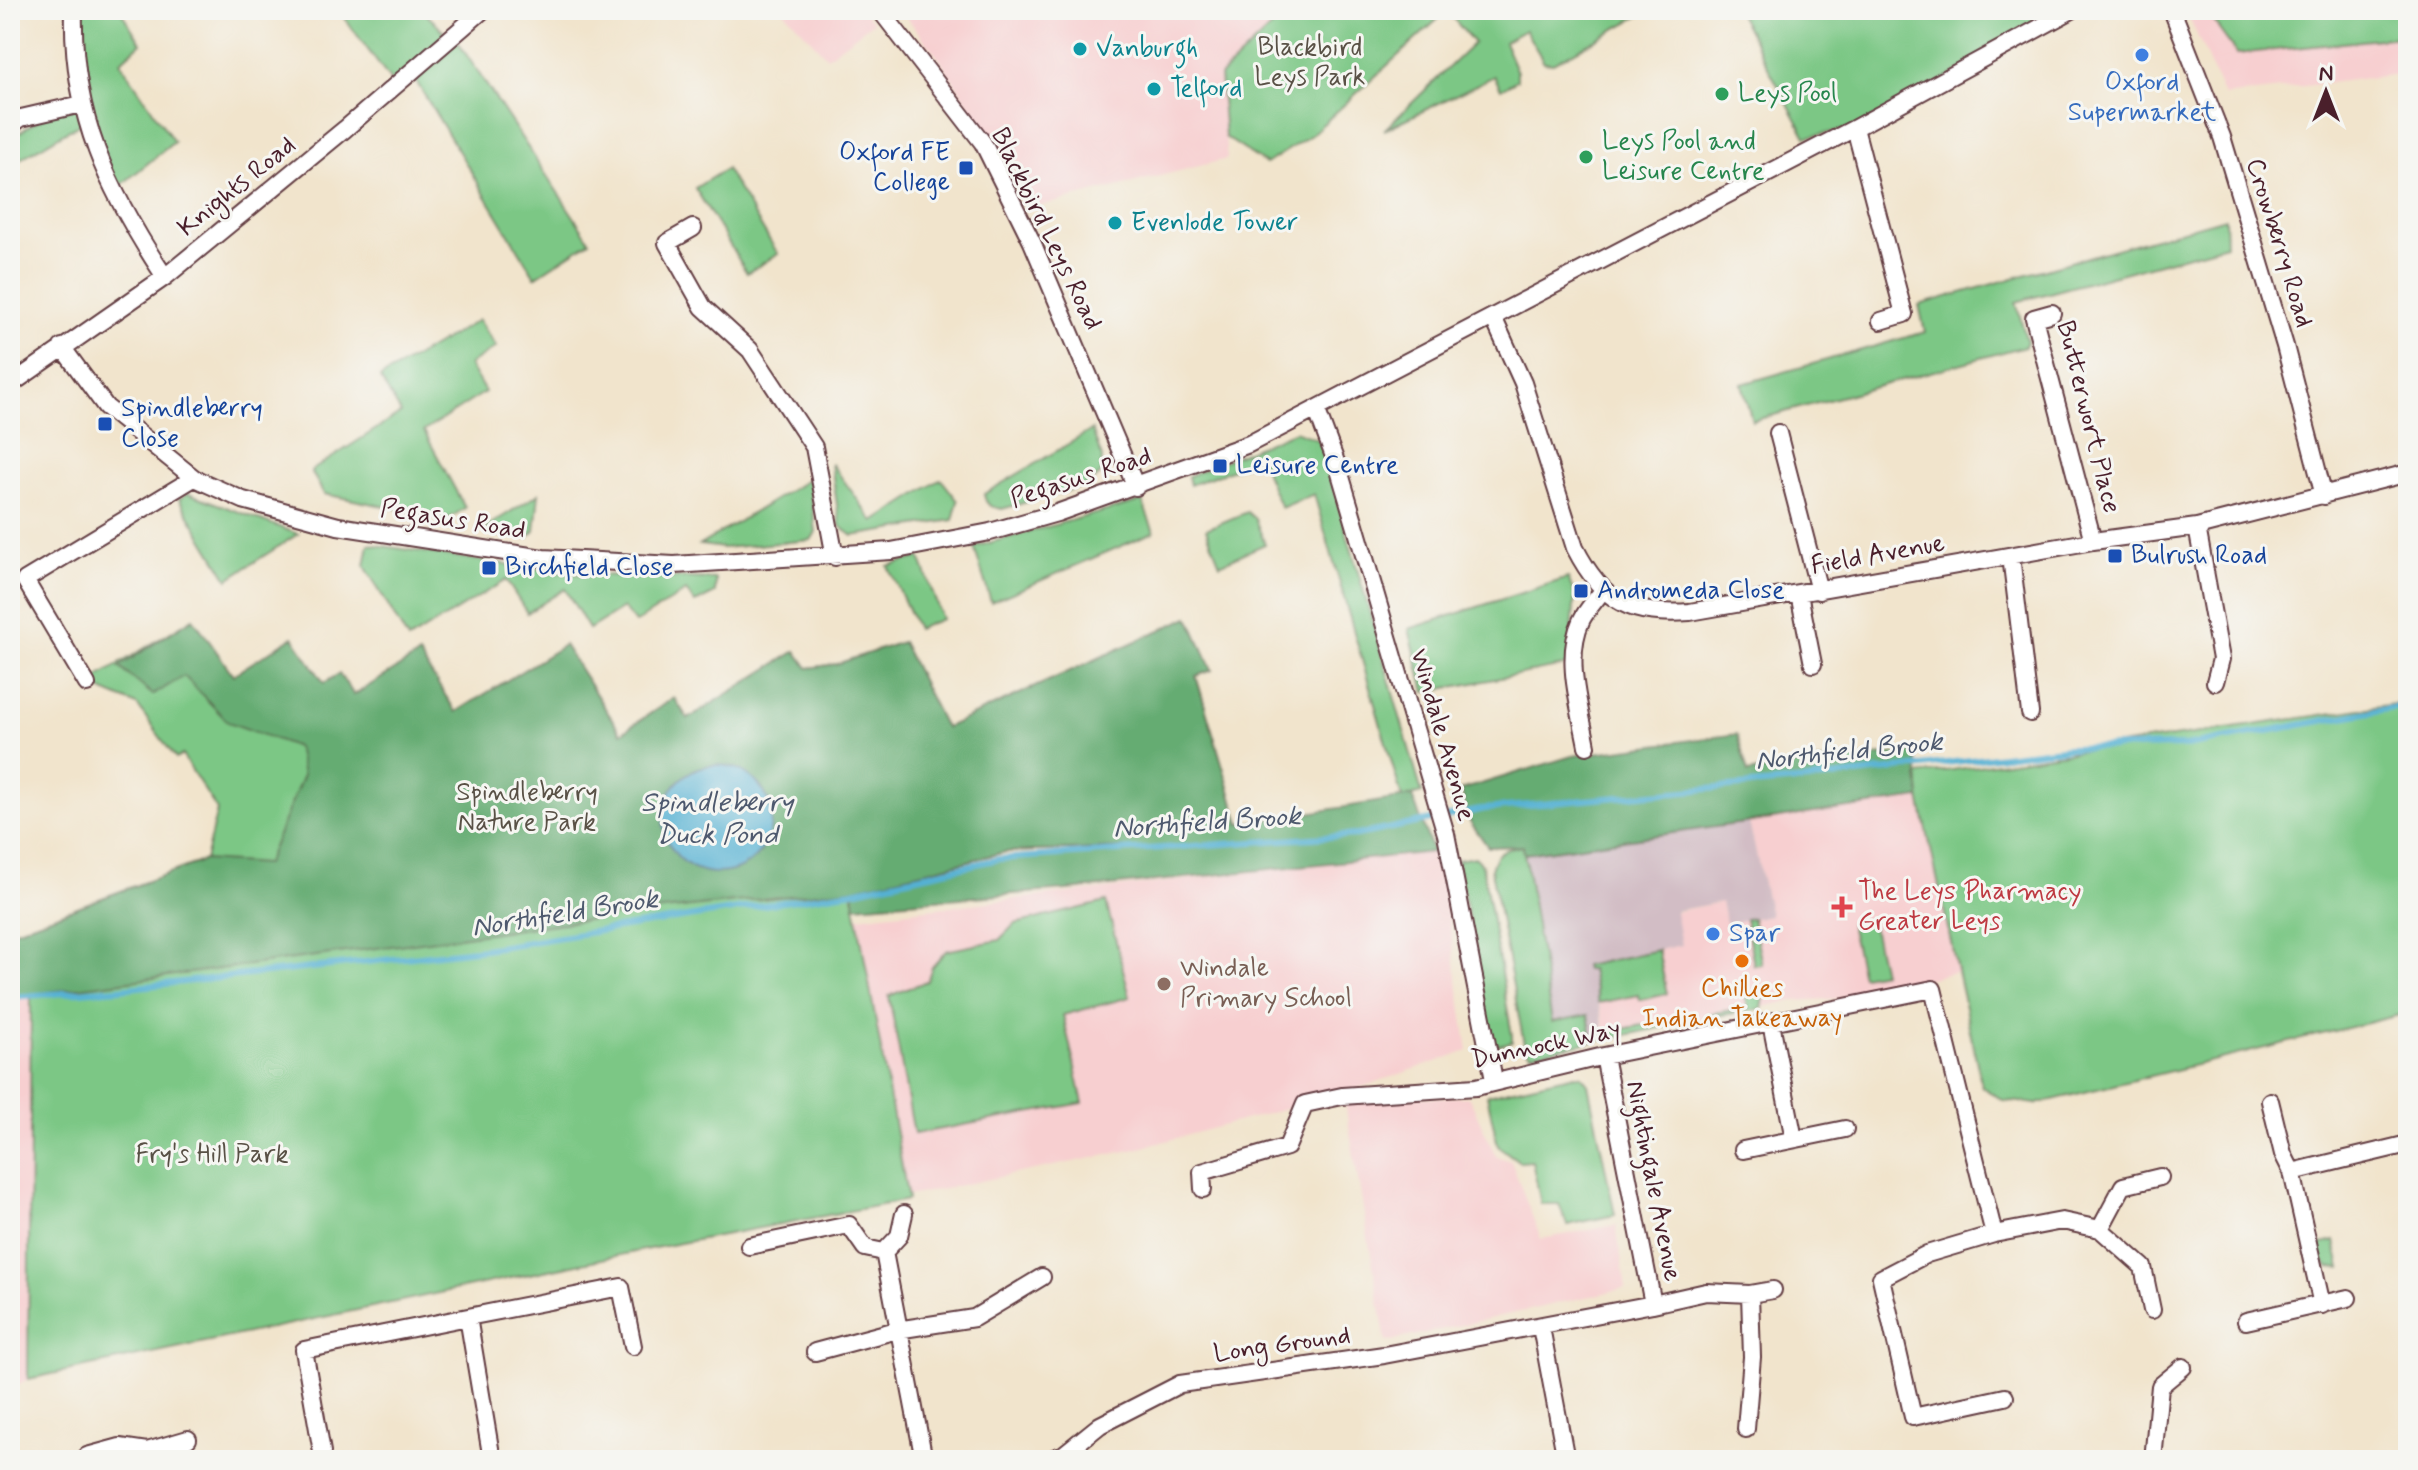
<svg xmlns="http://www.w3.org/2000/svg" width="2418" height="1470" viewBox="0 0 2418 1470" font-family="Mynerve,sans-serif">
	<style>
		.built { fill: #f7cfd0 }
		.industrial { fill: #d2bdc5 }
		.green { fill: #7cc785; stroke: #637358; stroke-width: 2 }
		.forest { fill: #65ac72; stroke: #58664e; stroke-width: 2; fill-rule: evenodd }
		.water { fill: #55b1d3; stroke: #50687f; stroke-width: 2 }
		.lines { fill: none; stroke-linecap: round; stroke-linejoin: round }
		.stream { stroke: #55b1d3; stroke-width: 6 }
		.street-casing { stroke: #633d43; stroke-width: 20 }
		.street { stroke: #fff; stroke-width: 16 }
		.culture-dot { fill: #0f9aa8; stroke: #f6f6f2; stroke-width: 3 }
		.shop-dot { fill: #3f7fe0; stroke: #f6f6f2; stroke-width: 3 }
		.leisure-dot { fill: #2e9e5b; stroke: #f6f6f2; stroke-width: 3 }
		.transit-dot { fill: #1a4fb4; stroke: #f6f6f2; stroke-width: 3 }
		.health-dot { fill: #e0444e; stroke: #f6f6f2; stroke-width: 3 }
		.food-dot { fill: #e8710a; stroke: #f6f6f2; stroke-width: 3 }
		.education-dot { fill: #8d6e63; stroke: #f6f6f2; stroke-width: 3 }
		.labels { text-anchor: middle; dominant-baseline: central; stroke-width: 6; stroke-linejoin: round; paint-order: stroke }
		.park-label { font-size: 26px; fill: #595146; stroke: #f6f6f2 }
		.culture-label { font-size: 26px; fill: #0d838f; stroke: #f6f6f2; text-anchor: start }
		.shop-label { font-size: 26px; fill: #366cbe; stroke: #f6f6f2 }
		.leisure-label { font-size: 26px; fill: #27864d; stroke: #f6f6f2; text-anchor: start }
		.transit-label { font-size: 26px; fill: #164399; stroke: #f6f6f2; text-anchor: start }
		.street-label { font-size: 26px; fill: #4a1f2b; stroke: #f6f6f2 }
		.health-label { font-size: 26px; fill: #be3a42; stroke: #f6f6f2; text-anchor: start }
		.education-label { font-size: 26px; fill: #785e54; stroke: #f6f6f2; text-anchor: start }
		.food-label { font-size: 26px; fill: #c56008; stroke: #f6f6f2 }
		.water-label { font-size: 28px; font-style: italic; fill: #4e596e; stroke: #f6f6f2 }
	</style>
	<rect width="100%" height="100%" fill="#f6f6f2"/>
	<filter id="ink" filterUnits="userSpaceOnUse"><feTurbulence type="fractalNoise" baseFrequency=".0125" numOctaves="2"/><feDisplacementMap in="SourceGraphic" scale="16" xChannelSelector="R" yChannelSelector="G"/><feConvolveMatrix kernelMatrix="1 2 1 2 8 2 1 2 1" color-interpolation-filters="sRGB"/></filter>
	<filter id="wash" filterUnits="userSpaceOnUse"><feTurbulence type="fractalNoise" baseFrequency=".006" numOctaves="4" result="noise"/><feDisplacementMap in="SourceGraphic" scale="32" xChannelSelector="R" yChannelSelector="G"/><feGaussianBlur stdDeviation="1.8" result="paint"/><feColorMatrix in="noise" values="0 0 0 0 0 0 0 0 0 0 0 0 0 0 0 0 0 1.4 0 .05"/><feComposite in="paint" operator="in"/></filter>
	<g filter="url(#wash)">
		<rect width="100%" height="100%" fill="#f1e4cc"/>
		<!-- built -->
		<path class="built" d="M783,10h78l12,12 -46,35z
			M901,10h388l-69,66 7,83 -198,50 -43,-77 -46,-72z
			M2186,10h222v63l-184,23z
			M1920,798l39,173 -110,27 -57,3 -185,37 -16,-68 -7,-4 97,-21 -7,-33 47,-10 5,21 44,-8 -21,-93z
			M1433,852l9,21 26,178 -127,43 -205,55 -228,47 -51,-279z
			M31,997l-3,382 -18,11v-392z
			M1469,1097l27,59 15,5 30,78 75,-14 10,63 -240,54 -42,-244z"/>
		<!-- industrial -->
		<path class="industrial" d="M1749,822l21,93 -44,8 -5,-21 -46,9 6,34 -96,21 6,3 14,64 -13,2 -40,-13 -28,-168z"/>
		<!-- green -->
		<path class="green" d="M75,10h45l21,33 -21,19 54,80 -59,48 -29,-69z
			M339,10h83l28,27 -57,47z
			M1289,10h361l-97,53 -9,-1 -19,-32 -21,12 13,30v8l-16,9 -7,-13 -110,54 90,-87 -27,-32 -136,124 -45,29 -41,-27 -5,-61z
			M1737,10h335l-217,118 -49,9z
			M2205,10h203v26l-171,18z
			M454,36l136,205 -55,36 -124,-204z
			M79,92l5,29 -74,44v-26z
			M726,169l52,85 -31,19 -52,-85z
			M2225,218l1,27 -210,57 11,40 -2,4 -273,75 -10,-37 183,-52 -6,-27z
			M478,320l18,27 -27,18 16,27 -61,39 41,77 -17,11 -124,-25 -13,-23 90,-58 -21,-35z
			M1092,430l10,28 -1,16 -16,12 -83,23c-11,-2 -16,-3 -18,-15z
			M1295,431l23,9 4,8 100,345 -20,5 -88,-304 -33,14 -21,-49 -70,26 -2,-9z
			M831,463l43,59 67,-43 17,22 -5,19 -100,16 -13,-10z
			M809,479l7,53 -5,8 -88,8 -23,-3z
			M188,493l110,41 -70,45 -49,-80z
			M539,494l-4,37 -8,7 -37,-4 -4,-7z
			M1142,501l12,31 -163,70 -17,-55z
			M1247,512l8,7 10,25 -45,20 -14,-35z
			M369,544l204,30 143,5 -1,14 -20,10 -9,-12 -51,32 -12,-15 -34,21 -24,-40 -38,24 -21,-33 -98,60 -43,-74z
			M920,557l22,62 -25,10 -29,-63z
			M1568,578l7,18 -6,69 -144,27 -16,-63z
			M1189,617l23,53 -16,6 44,148 114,-16 -119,35 -230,9 -153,37 56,311 -259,49 -621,130 3,-382h-21v-65l195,-72 12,-50 -35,-55 -6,4 -39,-54 -50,-21 106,-66 40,57 60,-38 31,46 15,-9 15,21 65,-40 37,57 108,-67 57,88 53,-35 14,21 108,-68 12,17 29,-4 65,-22 43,86z
			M2408,702v311l-372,91 -33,-4 -21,-13 -62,-289 -2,-23z
			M1523,846l29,176 36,-7 4,20 102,-20 2,6 -165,33 -6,-5 -34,-179c4,-20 14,-21 32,-24z
			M1475,857l7,7 30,171v7l-19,4 -36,-186z
			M1106,902l24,95 -67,18 20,88 -169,31 -25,-138 38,-15 5,-14 14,-16 53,-11 16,-16z
			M1752,918l10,46 -8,1 -9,-46z
			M1871,919l12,53 -21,4 -12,-52z
			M1658,950l9,44 -27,6 -1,-5 -41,8 -7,-33h-6l-1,-4z
			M1759,992l5,5 -2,12 -53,8v-3l39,-7 -3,-14z
			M1575,1075l7,1 6,8 27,131 -48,10 -8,-21h-18l-9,-43 -12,1 -22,-16 -11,-51z
			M2335,1241l6,27 -13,-1 -12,-17 2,-5z"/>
		<!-- forest -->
		<path class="forest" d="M1189,617l23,53 -16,6 44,148 172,-28 21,56 -353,37 -225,17 -2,-15 146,-32 126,-11 -120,4 -153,37 -206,23 -636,85v-65l195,-72 61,4 37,-89 -6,-28 -69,-25 -44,-46 -31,19 -34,-28 74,-49 40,57 60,-38 31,46 15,-9 15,21 65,-40 37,57 108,-67 57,88 53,-35 14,21 108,-68 12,17 29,-4 65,-22 43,86zM708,766c54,0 75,39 52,87l-81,-72z
			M1737,734l11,39 61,-11 107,-10 4,46 -396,56 -1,-8 -35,1 -19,-27 -8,-30 111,-34z"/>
		<!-- water -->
		<path class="water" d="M663 819a54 54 0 1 1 108 0a54 54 0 1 1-108 0Z"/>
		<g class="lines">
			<!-- stream -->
			<path class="stream" d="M10,997l109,-8 366,-40 368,-58 146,-32 358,-24 128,-26 323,-29 261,-32 117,-2 222,-41"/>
		</g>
	</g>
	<g filter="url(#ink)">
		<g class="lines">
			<defs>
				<path id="street" d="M74,10c-3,105 34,181 91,267
					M880,10l103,133 49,99 104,245
					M2172,10l50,127 63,209 39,150
					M10,126l11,-8 61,-14
					M1855,128l49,186 -23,7
					M693,228l-26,15 36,64 47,43 64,97 21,110
					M2052,313l-18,5 59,223
					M1493,317l30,66 52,165c28,55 56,68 115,64l403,-71 104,-14 211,-54
					M62,347l44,60 88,71 49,22 95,26 205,32 131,7 217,-14 99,-19 67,-19 192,-69 606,-316 217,-118
					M10,385l155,-108 180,-148 138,-119
					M1317,411l22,59 107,364 48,246
					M1778,433l41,158
					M2197,527l24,132 -6,23
					M2011,556l19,157
					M1799,594l14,70
					M87,684l-62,-104 169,-102
					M1587,746c-7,-39 -23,-87 -6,-125 5,-11 15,-21 22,-31
					M1771,1023l23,116
					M2270,1101l13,53 9,18 30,133
					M1743,1150l102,-21
					M2292,1172l116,-28
					M1203,1189l-1,-17 85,-25 18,-43 37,-8 134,-9 128,-31 329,-67 61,245
					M2100,1229l23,-43 37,-9
					M749,1246l100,-21 16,23 19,4
					M884,1252l40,208
					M884,1252l15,-16 5,-22
					M1653,1304l53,-12 44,2 23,-4
					M2246,1321l102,-23
					M1541,1327l25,133
					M815,1352l82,-22 77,-12 68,-41
					M2005,1397l-92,20 -32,-139 46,-24 67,-20 68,-13 38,8 43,38 9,43
					M1746,1429l6,-72 -2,-63
					M322,1452l-18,-102 164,-33
					M87,1456l33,-9 27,4 41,-12
					M492,1460l-24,-143 153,-30 12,59
					M1049,1460l15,-6 36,-29 80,-41 204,-29 269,-51 -49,-248
					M2153,1460l7,-74 23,-19"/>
			</defs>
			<!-- street casing -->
			<use href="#street" class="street-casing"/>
			<!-- street -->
			<use href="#street" class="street"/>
		</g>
	</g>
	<!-- markers -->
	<g class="culture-dot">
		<circle cx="1080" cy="49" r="8"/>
		<circle cx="1154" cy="89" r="8"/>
		<circle cx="1115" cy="223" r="8"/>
	</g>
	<g class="shop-dot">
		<circle cx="2142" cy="55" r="8"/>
		<circle cx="1713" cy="934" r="8"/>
	</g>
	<g class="leisure-dot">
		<circle cx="1722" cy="94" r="8"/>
		<circle cx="1586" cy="157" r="8"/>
	</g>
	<g class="transit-dot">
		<rect x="958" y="160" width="16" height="16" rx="4"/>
		<rect x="97" y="416" width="16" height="16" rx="4"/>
		<rect x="1212" y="458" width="16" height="16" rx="4"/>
		<rect x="2107" y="548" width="16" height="16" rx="4"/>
		<rect x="481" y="560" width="16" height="16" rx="4"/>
		<rect x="1573" y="583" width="16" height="16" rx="4"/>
	</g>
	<path class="health-dot" d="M1838 895h8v8h8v8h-8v8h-8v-8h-8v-8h8z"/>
	<circle class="food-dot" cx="1742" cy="961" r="8"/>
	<circle class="education-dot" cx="1164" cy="984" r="8"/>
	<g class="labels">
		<!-- park labels -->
		<g class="park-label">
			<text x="1310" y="48">Blackbird<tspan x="1310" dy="30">Leys Park</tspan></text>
			<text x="527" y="793">Spindleberry<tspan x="527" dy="30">Nature Park</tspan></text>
			<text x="212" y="1155">Fry's Hill Park</text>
		</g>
		<!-- culture labels -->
		<g class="culture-label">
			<text x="1096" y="49">Vanburgh</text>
			<text x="1170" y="89">Telford</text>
			<text x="1131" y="223">Evenlode Tower</text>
		</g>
		<!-- shop labels -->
		<g class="shop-label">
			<text x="2142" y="83">Oxford<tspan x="2142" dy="30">Supermarket</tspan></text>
			<text x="1729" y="934" text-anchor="start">Spar</text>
		</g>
		<!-- leisure labels -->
		<g class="leisure-label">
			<text x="1738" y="94">Leys Pool</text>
			<text x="1602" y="142">Leys Pool and<tspan x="1602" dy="30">Leisure Centre</tspan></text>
		</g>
		<!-- transit labels -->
		<g class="transit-label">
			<text x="950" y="153" text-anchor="end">Oxford FE<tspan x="950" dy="30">College</tspan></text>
			<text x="121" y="409">Spindleberry<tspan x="121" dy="30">Close</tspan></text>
			<text x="1236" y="466">Leisure Centre</text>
			<text x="2131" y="556">Bulrush Road</text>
			<text x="505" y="568">Birchfield Close</text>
			<text x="1597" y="591">Andromeda Close</text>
		</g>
		<!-- street labels -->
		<g class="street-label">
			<text transform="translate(237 187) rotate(-39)">Knights Road</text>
			<text transform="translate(1046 229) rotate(64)">Blackbird Leys Road</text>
			<text transform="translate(2279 243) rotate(73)">Crowberry Road</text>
			<text transform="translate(2088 417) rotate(76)">Butterwort Place</text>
			<text transform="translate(1081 478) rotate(-18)">Pegasus Road</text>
			<text transform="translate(453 520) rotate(9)">Pegasus Road</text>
			<text transform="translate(1878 555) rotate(-10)">Field Avenue</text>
			<text transform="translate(1442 735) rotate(74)">Windale Avenue</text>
			<text transform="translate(1546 1045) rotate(-12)">Dunnock Way</text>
			<text transform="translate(1653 1181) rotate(79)">Nightingale Avenue</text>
			<text transform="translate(1282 1345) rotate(-8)">Long Ground</text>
		</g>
		<!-- health labels -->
		<g class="health-label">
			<text x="1858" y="892">The Leys Pharmacy<tspan x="1858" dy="30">Greater Leys</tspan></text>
		</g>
		<!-- education labels -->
		<g class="education-label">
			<text x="1180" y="969">Windale<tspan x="1180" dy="30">Primary School</tspan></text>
		</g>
		<!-- food labels -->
		<g class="food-label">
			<text x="1742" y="989">Chillies<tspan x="1742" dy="30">Indian Takeaway</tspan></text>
		</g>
		<!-- water labels -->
		<g class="water-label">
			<text transform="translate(1849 752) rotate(-6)">Northfield Brook</text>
			<text x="717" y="803">Spindleberry<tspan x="717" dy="32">Duck Pond</tspan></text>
			<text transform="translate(1207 823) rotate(-4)">Northfield Brook</text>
			<text transform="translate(565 914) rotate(-9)">Northfield Brook</text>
		</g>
	</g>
	<!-- margin -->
	<rect width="2418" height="1470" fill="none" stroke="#f6f6f2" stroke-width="40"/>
	<!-- north arrow -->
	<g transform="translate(2326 92)" stroke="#f6f6f2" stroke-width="6" paint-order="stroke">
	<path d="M0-6L14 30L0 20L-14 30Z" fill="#4a1f2b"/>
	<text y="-12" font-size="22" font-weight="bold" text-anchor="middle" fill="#4a1f2b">N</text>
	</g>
</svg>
